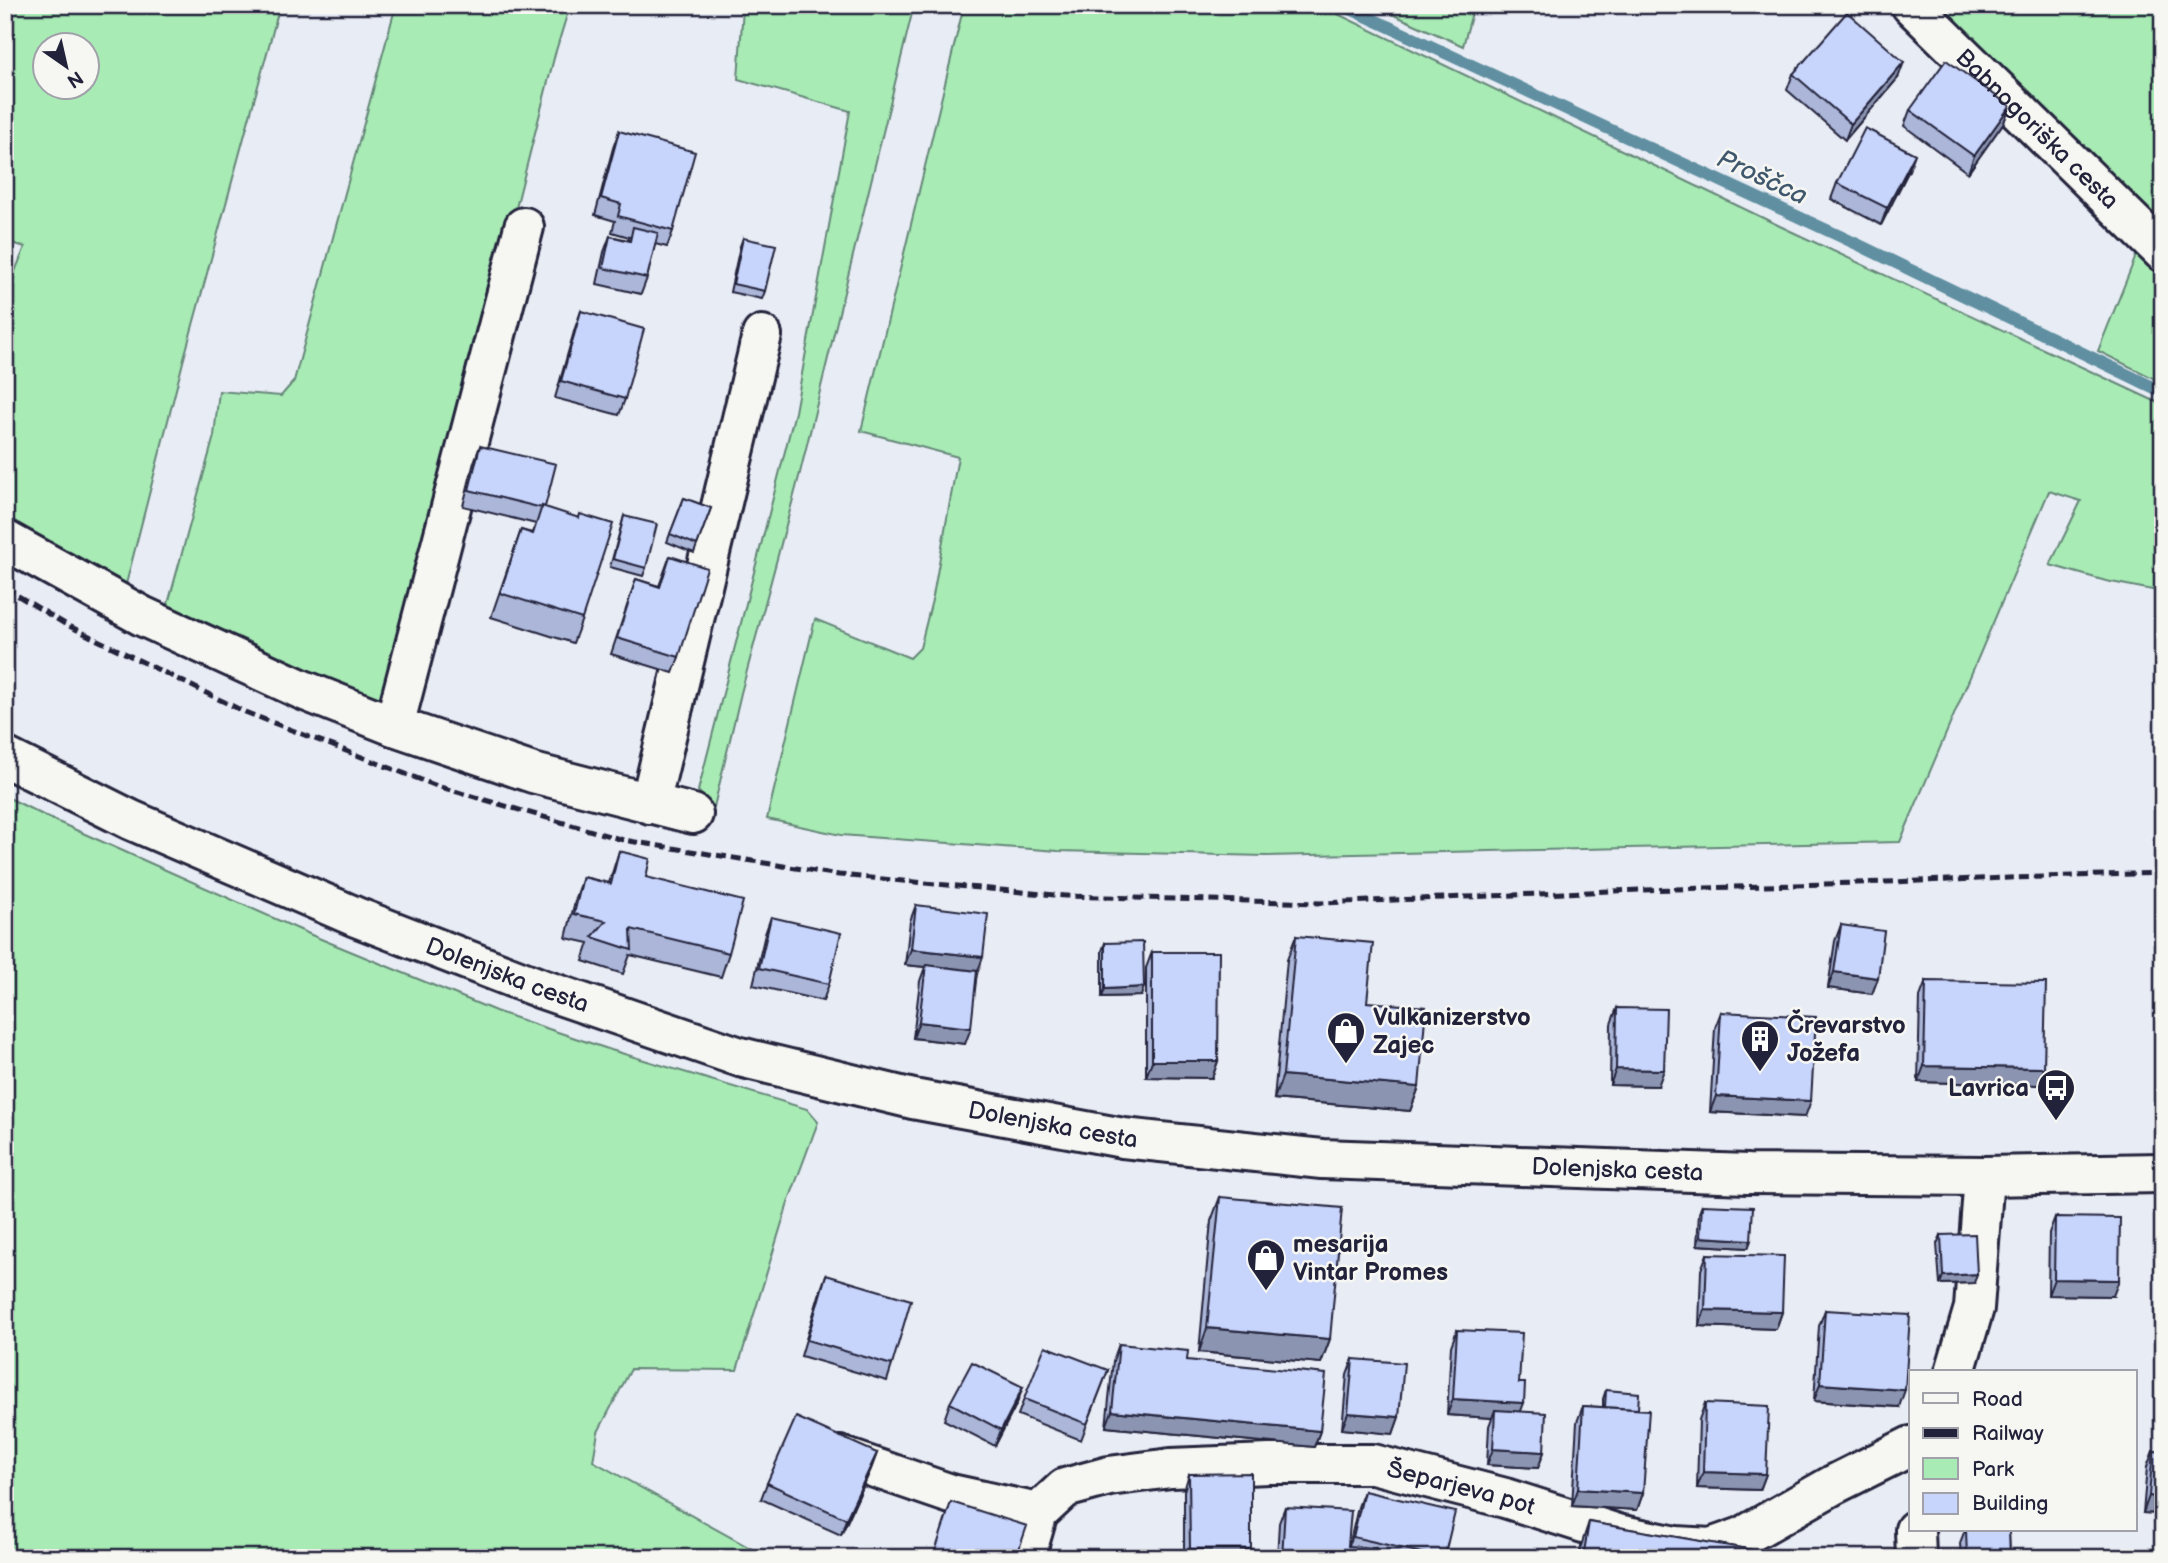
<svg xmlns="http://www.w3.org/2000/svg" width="2168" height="1563" viewBox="0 0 2168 1563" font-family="'Balsamiq Sans',sans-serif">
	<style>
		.green { fill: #a8ebb5; stroke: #658678; stroke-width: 2; fill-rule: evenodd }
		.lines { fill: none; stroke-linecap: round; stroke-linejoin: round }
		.stream { stroke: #5f8fa0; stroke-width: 12 }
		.minor-casing { stroke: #22223b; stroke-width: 44 }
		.primary-casing { stroke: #22223b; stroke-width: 44 }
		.minor { stroke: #f6f6f2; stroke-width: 38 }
		.primary { stroke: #f6f6f2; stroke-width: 38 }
		.rail { stroke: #22223b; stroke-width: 5; stroke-dasharray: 10 5; stroke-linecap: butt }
		.wall { fill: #abb6d8; stroke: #22223b; stroke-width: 2 }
		.shaded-wall { fill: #8b94b0; stroke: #22223b; stroke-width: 2 }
		.building { fill: #c7d4fb; stroke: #22223b; stroke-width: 2 }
		.labels { text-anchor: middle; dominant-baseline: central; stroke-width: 5; stroke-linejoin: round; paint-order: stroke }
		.street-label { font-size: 24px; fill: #22223b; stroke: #f6f6f2 }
		.poi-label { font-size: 24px; font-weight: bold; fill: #22223b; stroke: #f6f6f2; text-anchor: start }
		.water-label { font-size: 26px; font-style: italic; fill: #40586d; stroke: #f6f6f2 }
	</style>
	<rect width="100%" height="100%" fill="#e8ecf5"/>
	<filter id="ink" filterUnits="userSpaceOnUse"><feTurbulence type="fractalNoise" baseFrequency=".0143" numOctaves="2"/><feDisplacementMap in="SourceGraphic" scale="14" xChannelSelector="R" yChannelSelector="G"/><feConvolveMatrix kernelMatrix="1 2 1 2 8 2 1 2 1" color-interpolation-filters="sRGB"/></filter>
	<g filter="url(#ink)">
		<!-- green -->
		<path class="green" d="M5,5h275l-96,353 -61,238 -118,-66v-240l2,1 18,-44 -20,-6zM46,46h42v42h-42z
			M396,5h174l-15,49 -164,647 -16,2 -210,-88 49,-179 5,-45 62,5 13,-15z
			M732,5h182l-114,468 -59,220 -27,114 -16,-16 97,-379 55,-301 -112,-32 5,-71z
			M964,5h355l465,223 379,177v187l-57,-11 -56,-16 31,-64 -32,-10 -149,351 -634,14 -208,-5 -217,-16 -74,-16 48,-200 95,39 10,-10 13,-52 25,-139 -97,-26z
			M1372,5h102l-11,41z
			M1929,5h234v227z
			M2138,251l25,16v116l-65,-32z
			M5,796l44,22 267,119 182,75 113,38 196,59 11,13 -30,81 -51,167 -106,-1 -33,63 -5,29 175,97h-763v-261l6,-2 -6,-24z"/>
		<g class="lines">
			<!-- stream -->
			<path class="stream" d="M1342,5l517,240 304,147"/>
			<defs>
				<g id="minor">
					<path id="s1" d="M1911,5l252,247"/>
					<path d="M5,540l137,76 161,74 91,36 139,47 160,41"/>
					<path d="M394,726l130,-499"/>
					<path d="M650,804l112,-469"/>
					<path d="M1955,1372l19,-64 10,-132"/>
					<path d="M840,1456l111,38 87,19"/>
					<path d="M1915,1530l1,28"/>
					<path id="s2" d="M1025,1558l13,-45 27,-25 44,-12 62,-8 98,-4h104l132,34 113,36 58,12 35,2 31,-11 91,-52 78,-39"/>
				</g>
				<g id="primary">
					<path id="s3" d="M5,757l126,63 225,97 186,72 198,68 173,42 210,39 199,21 426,15 236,2 179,-3"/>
				</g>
			</defs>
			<!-- minor casing -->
			<use href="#minor" class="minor-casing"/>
			<!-- primary casing -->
			<use href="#primary" class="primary-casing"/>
			<!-- minor -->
			<use href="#minor" class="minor"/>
			<!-- primary -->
			<use href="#primary" class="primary"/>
			<!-- rail -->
			<path class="rail" d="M5,588l60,36 180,88 192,74 186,54 216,35 226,21 256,7 291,-12 551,-18"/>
		</g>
		<!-- wall -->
		<path class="wall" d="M1793,74l105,4 -53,62 -58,-50z
			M2010,106l-6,16 -36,51 -64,-47 6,-16z
			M619,131l54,100 -6,16 -12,-3 -8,34 -6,16 -44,-10 7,-32 6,-16 18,4 1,-3 -17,-5 3,-11 -20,-6 18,-67z
			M1909,170l-28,55 -50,-26 6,-16z
			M743,238l22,53 -3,8 -32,-7 10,-46z
			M581,311l44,88 -6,16 -64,-17 20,-70z
			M480,446l65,61 37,112 -9,24 -82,-26 30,-87 11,3 4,-9 -73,-18 11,-44z
			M684,498l27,10 -17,45 -27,-11z
			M624,516l22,52 -3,8 -33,-9z
			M670,556l9,101 -6,16 -62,-19 25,-75 23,7z
			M619,851l27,26 83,76 -8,24 -91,-22 -7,19 -40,-13 6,-18 -23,-5 9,-37 8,-24 26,6z
			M916,905l61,68 -12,71 -52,-6 7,-57 5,-14 -20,-2 5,-44z
			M771,917l58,67 -6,17 -70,-16 12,-51z
			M1841,925l37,53 -6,16 -44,-6 7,-47z
			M1296,936l71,66 52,85 -9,24 -136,-12 13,-139z
			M1105,943l36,53 -39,1v-46z
			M1152,952l66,109 -6,17 -66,-1v-109z
			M1926,981l112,104 -120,-3 2,-85z
			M1617,1008l41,78 -48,-1 1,-61z
			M1721,1012l84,105 -95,-5 5,-84z
			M1220,1197l110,142 -9,24 -122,-11 12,-131z
			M1702,1205l49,35 -3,8 -51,-3 2,-32z
			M2055,1217l58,79 -65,-1 1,-62z
			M1941,1235l33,48 -34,1 -3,-40z
			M1707,1254l75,58 -6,17 -77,-3 2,-56z
			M826,1275l66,90 -5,16 -86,-25 19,-64z
			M1825,1310l74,97 -85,-6 5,-75z
			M1457,1330l62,53 2,28 23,41 -6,16 -51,-3 2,-39 3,-8 -45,-3 4,-69z
			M1119,1344l68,16 133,71 -6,16 -208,-20 7,-66z
			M1353,1359l46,58 -6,17 -51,-5 5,-54z
			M1108,1370l-27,70 -63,-25 6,-16z
			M1023,1387l-6,16 -22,43 -51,-26 6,-17z
			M1606,1390l32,19 5,84 -6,17 -65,-4 5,-84 6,-16 20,1v-8z
			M1705,1403l61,71 -6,16 -63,-2 2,-68z
			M2163,1444v70l-20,-1 4,-46 6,-16 9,1z
			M877,1453l-6,16 -30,66 -80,-36 6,-16z
			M1189,1474l59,84h-64v-67z
			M1364,1491l80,67h-167l2,-35 6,-16 64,39 9,-39z
			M1589,1522l211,36h-221l2,-12z
			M1965,1530h44l1,28h-49l-1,-15z"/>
		<!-- shaded-wall -->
		<path class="shaded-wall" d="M1904,62l-6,16 -53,62 6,-16z
			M2010,106l-6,16 -36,51 6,-17z
			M1915,154l-6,16 -28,55 6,-17z
			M911,949l72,8 -6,17 -51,-9 -1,2 -20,-2z
			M1834,972l44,6 -6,16 -44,-6z
			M1144,987l-3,9 -39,1 3,-8z
			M919,1022l52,6 -6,16 -52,-6z
			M1152,1061h66l-6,17 -66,-1z
			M1924,1066l120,2 -6,17 -120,-3z
			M1616,1069l48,1 -6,16 -48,-1z
			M1283,1075l136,12 -9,24 -136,-12z
			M1716,1096l95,5 -6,16 -95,-5z
			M1700,1237l51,3 -3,8 -51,-3z
			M1977,1274l-3,9 -34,1 3,-8z
			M2054,1279l65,1 -6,16 -65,-1z
			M1705,1310l77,2 -6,17 -77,-3z
			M1207,1328l123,11 -9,24 -122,-11z
			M1820,1384l85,6 -6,17 -85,-6z
			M1023,1387l-6,16 -22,43 6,-16z
			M1453,1399l71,4 -6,16 -23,-9 -3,8 -45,-3z
			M1112,1411l208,20 -6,16 -208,-20z
			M1348,1413l51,4 -6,17 -51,-5z
			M1493,1449l51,3 -6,16 -51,-3z
			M877,1453l-6,16 -30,66 5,-16z
			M1703,1472l63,2 -6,16 -63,-2z
			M1578,1489l65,4 -6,17 -65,-4z
			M2149,1496l14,1v17l-20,-1z
			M1190,1549h61l-3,9h-61z"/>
		<!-- building -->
		<path class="building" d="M1847,12l57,50 -53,62 -58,-50z
			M1946,60l64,46 -36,50 -64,-46z
			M1865,128l50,26 -28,54 -50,-25z
			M619,131l76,21 -22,79 -55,-15 3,-12 -20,-6z
			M633,227l25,6 -11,45 -44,-10 7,-32 20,5z
			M743,238l33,7 -11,46 -32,-7z
			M581,311l63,18 -19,70 -64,-18z
			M480,446l76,18 -11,43 -3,-1v2l-73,-18z
			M684,498l27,10 -14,37 -27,-11z
			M542,506l37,12 1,-4 33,10 -31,95 -82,-26 21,-63 12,4z
			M624,516l33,8 -11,44 -33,-9z
			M670,556l37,12 -28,89 -62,-19 19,-59 24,8z
			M619,851l31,8 -4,18 97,24 -14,52 -98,-24 1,21 -40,-13 14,-16 -32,-7 9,-37 28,7z
			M916,905l72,9 -5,43 -72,-8z
			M771,917l70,16 -12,51 -70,-16z
			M1841,925l43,6 -6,47 -44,-6z
			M1296,936l77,7 -6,59 59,5 -7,80 -136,-12z
			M1143,942l1,45 -39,2v-46z
			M1152,952h67l-1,109h-66z
			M926,965l51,6 -6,57 -52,-6z
			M1926,981l120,2 -2,85 -120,-2z
			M1617,1008l49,1 -2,61 -48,-1z
			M1721,1012l95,5 -5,84 -95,-5z
			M1220,1197l122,11 -12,131 -123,-11z
			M1702,1205l51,2 -2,33 -51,-3z
			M2055,1217l65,1 -1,62 -65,-1z
			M1975,1234l2,40 -34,2 -2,-41z
			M1707,1254l77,2 -2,56 -77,-2z
			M826,1275l85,25 -19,65 -85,-25z
			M1825,1310l85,5 -5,75 -85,-6z
			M1457,1330l65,3 -3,50h6l-1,20 -71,-4z
			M1119,1344l69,7 -1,9 139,14 -6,57 -208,-20z
			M1045,1346l63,24 -21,54 -63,-25z
			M1353,1359l51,4 -5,54 -51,-4z
			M972,1362l51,25 -22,43 -51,-27z
			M1606,1390l33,3 -1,16 -33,-2z
			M1705,1403l64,3 -3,68 -63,-2z
			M1583,1406l66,4 -6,83 -65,-4z
			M1495,1410l51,3 -2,39 -51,-3z
			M796,1417l81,36 -31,66 -79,-36z
			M2153,1451l10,1v45l-14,-1z
			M1251,1473v76h-61l-1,-75z
			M1364,1491l91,21 -11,46 -91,-21z
			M951,1502l76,24 -11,32h-83z
			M1285,1507l66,4 -3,35 28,2v10h-94z
			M1589,1522l211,36h-217z
			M1966,1530h43l1,28h-43z"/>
	</g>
	<!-- icons -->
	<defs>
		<symbol id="shop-pin" viewBox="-11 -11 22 30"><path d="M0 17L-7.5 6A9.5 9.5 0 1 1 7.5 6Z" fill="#22223b" stroke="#f6f6f2"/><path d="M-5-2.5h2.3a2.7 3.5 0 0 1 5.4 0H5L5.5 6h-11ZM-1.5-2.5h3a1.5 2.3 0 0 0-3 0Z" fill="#fff"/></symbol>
		<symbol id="building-pin" viewBox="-11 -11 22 30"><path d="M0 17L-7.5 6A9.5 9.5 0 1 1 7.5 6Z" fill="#22223b" stroke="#f6f6f2"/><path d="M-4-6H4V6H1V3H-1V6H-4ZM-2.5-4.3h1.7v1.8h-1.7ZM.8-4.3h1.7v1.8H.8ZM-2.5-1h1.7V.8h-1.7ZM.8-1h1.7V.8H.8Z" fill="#fff"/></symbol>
		<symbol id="bus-pin" viewBox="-11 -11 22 30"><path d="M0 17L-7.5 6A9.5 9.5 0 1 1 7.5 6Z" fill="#22223b" stroke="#f6f6f2"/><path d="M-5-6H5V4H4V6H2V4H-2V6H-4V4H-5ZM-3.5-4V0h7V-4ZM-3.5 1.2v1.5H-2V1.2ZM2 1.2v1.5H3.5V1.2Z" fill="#fff"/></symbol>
	</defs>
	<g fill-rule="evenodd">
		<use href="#shop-pin" x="1324" y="1009" width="44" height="60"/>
		<use href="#building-pin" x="1738" y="1017" width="44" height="60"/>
		<use href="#bus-pin" x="2034" y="1066" width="44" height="60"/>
		<use href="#shop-pin" x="1244" y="1236" width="44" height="60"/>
	</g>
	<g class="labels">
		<!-- street labels -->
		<g class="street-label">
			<text stroke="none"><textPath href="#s1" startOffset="177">Babnogoriška cesta</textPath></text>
			<text stroke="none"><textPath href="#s3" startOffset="548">Dolenjska cesta</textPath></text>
			<text stroke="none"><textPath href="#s3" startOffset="1115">Dolenjska cesta</textPath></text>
			<text stroke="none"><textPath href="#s3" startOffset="1682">Dolenjska cesta</textPath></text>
			<text stroke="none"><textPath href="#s2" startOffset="485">Šeparjeva pot</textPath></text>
		</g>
		<!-- poi labels -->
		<g class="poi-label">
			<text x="1373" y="1017">Vulkanizerstvo<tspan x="1373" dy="28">Zajec</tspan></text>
			<text x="1787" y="1025">Črevarstvo<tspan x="1787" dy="28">Jožefa</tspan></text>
			<text x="2029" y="1088" text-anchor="end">Lavrica</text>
			<text x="1293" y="1244">mesarija<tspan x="1293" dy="28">Vintar Promes</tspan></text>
		</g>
		<!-- water labels -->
		<g class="water-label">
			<text transform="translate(1762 178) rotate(25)">Proščca</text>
		</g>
	</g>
	<!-- margin -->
	<rect width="2168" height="1563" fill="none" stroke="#f6f6f2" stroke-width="28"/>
	<rect x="14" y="14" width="2140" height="1535" fill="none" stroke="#22223b" stroke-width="2.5" filter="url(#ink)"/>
	<!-- legend -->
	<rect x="1909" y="1370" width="228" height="161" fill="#f6f6f2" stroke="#a1a1a9" stroke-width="2"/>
	<rect x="1923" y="1393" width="35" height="10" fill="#f6f6f2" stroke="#a1a1a9" stroke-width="2"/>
	<text x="1972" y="1406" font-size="21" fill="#22223b">Road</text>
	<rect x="1923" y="1428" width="35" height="10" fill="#22223b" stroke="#a1a1a9" stroke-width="2"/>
	<text x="1972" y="1440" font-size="21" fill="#22223b">Railway</text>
	<rect x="1923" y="1458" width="35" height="21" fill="#a8ebb5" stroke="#a1a1a9" stroke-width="2"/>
	<text x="1972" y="1476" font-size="21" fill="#22223b">Park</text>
	<rect x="1923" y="1493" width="35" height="21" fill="#c7d4fb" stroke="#a1a1a9" stroke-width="2"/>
	<text x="1972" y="1510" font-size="21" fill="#22223b">Building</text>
	<!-- north arrow -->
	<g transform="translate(66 66) rotate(146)"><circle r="33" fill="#f6f6f2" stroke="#a1a1a9" stroke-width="2"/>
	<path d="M0-5L12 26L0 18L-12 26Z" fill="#22223b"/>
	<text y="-10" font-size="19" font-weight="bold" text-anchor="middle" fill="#22223b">N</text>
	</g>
</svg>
